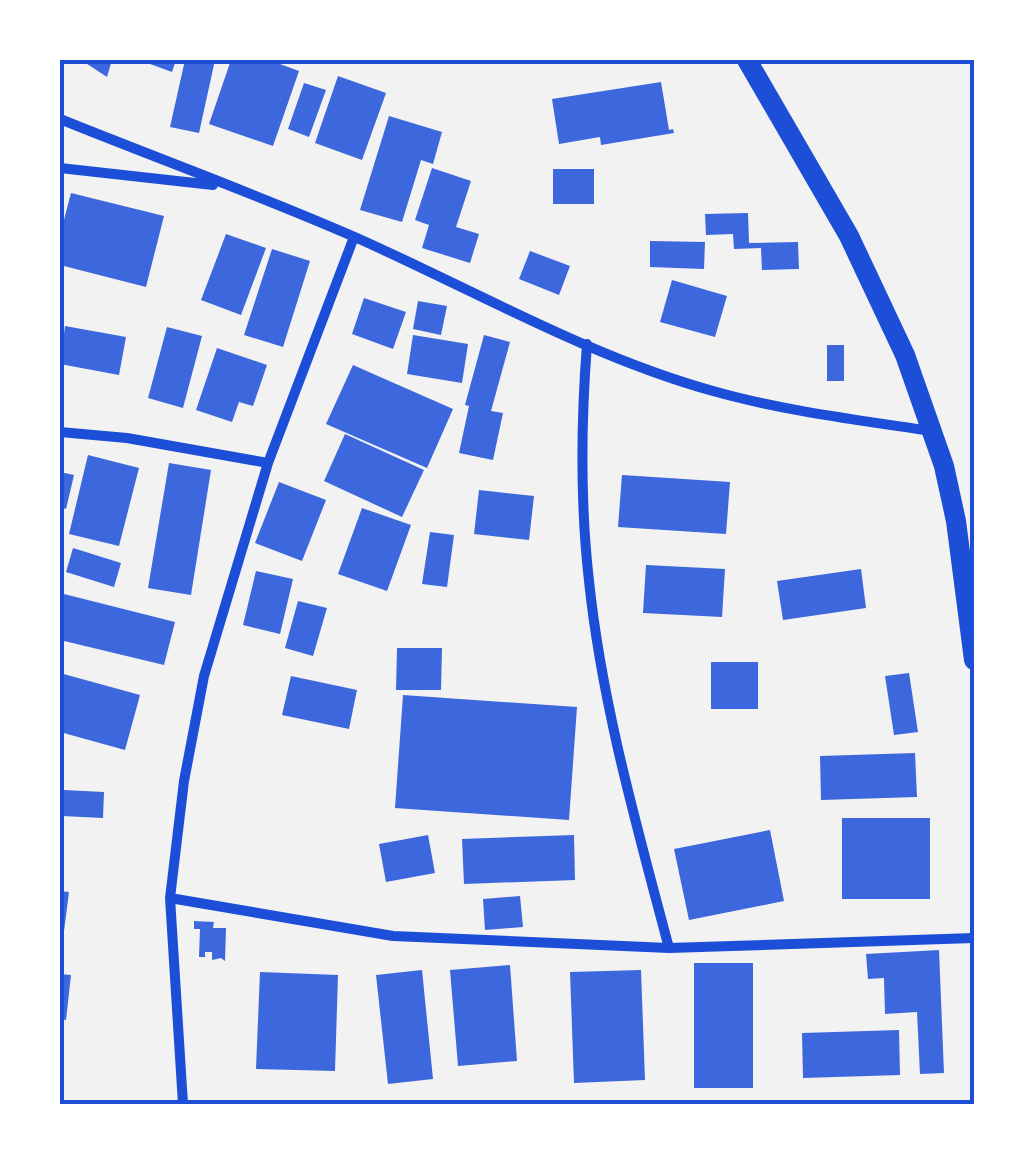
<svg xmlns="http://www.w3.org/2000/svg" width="1034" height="1164" viewBox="0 0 1034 1164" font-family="Overpass,sans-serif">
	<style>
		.building { fill: #3d67dc }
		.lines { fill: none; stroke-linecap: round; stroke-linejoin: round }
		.minor { stroke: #1d4ed8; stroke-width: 10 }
		.secondary { stroke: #1d4ed8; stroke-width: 20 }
		.neatline { fill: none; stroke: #1d4ed8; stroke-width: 4 }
	</style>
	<rect width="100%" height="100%" fill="#f2f2f2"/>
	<!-- building -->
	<path class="building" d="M81,60h31l-5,17z
		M139,60h37l-4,12z
		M185,60h30l-16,73 -29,-6z
		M231,60h38l30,11 -26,75 -64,-22z
		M338,76l48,17 -24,67 -47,-17z
		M661,82l8,48 4,-1 1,4 -73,12 -1,-8 -41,7 -7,-45z
		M304,83l22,7 -17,47 -21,-8z
		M389,116l53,16 -9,32 -12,-4 -19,62 -42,-12z
		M432,168l39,13 -15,46 23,7 -9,29 -48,-15 7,-23 -14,-5z
		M553,169h41v35h-41z
		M71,193l93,23 -18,71 -86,-22v-30z
		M748,213l1,30 49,-1 1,27 -37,1 -1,-22 -27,1 -1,-15 -27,1 -1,-21z
		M226,234l40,14 -25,67 -40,-15z
		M650,241l55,1 -1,27 -54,-2z
		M272,249l38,12 -27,86 -39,-12z
		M530,251l40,15 -11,29 -40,-16z
		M672,280l55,16 -12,41 -55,-15z
		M364,298l42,14 -13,37 -41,-15z
		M418,301l29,5 -6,29 -28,-6z
		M65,326l61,11 -7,38 -59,-11z
		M167,327l35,9 -19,72 -35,-10z
		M413,335l55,9 -6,39 -55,-9z
		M484,335l26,7 -19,69 12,2 -10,47 -34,-7 10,-47 -4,-1z
		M827,345h17v36h-17z
		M217,348l50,17 -14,41 -14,-4 -7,20 -36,-12z
		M353,365l100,44 -26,59 -101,-44z
		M345,434l79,36 -22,47 -78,-36z
		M88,455l51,13 -20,78 -50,-12z
		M169,463l42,7 -20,125 -43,-7z
		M60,472l14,3 -8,34 -6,-2z
		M622,475l108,7 -4,52 -108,-7z
		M279,482l47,18 -24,61 -47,-18z
		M479,490l55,6 -5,44 -55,-6z
		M362,508l49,17 -24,66 -49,-17z
		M430,532l24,3 -7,52 -25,-3z
		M73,548l48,15 -7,24 -48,-15z
		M646,565l79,4 -3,48 -79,-4z
		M861,569l5,39 -83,12 -6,-39z
		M256,571l37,8 -13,55 -37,-9z
		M60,593l115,29 -11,43 -104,-25z
		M298,601l29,7 -14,48 -28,-8z
		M397,648h45l-1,42h-45z
		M711,662h47v47h-47z
		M60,673l80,22 -15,55 -65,-18z
		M909,673l9,59 -24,3 -9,-59z
		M291,676l66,14 -8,39 -67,-14z
		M403,695l174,12 -8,113 -174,-12z
		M915,753l2,44 -96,3 -1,-44z
		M64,790l40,2 -1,26 -41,-2z
		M842,818h88v81h-88z
		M770,830l14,71 -95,19 -15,-71z
		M428,835l7,38 -49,9 -7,-38z
		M574,835l1,45 -111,4 -2,-45z
		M60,891l9,1 -6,47h-3z
		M520,896l3,31 -38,3 -2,-31z
		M194,921l20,1 -1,6h13l-1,33 -4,-3 -9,2v-8h-7v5h-6l1,-28h-6z
		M939,950l5,123 -24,1 -3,-62 -32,2 -1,-36 -16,1 -2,-25z
		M694,963h59v125h-59z
		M510,965l7,96 -59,5 -8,-96z
		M422,970l11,109 -45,5 -12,-109z
		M641,970l4,110 -71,3 -4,-111z
		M260,972l78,3 -3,96 -79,-2z
		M60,974l11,1 -5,45 -6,-1z
		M899,1030l1,45 -97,3 -1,-45z"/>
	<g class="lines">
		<!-- minor -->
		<path class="minor" d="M60,119c99,40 199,76 297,119 117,52 233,119 356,153 71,20 145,29 218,40
			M60,168l153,17
			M587,344c-6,78 -7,158 2,237 13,124 48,246 80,367
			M60,432l67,6 141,25
			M170,898l223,38 276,12 305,-10
			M183,1104l-13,-206 14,-117 20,-105 64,-213 86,-226"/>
		<!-- secondary -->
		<path class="secondary" d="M747,60l102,176 56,119 39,111 12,55 18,139"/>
	</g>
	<!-- border -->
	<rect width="1034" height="1164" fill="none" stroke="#ffffff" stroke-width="125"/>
	<rect x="62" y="62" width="910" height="1040" class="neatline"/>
</svg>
